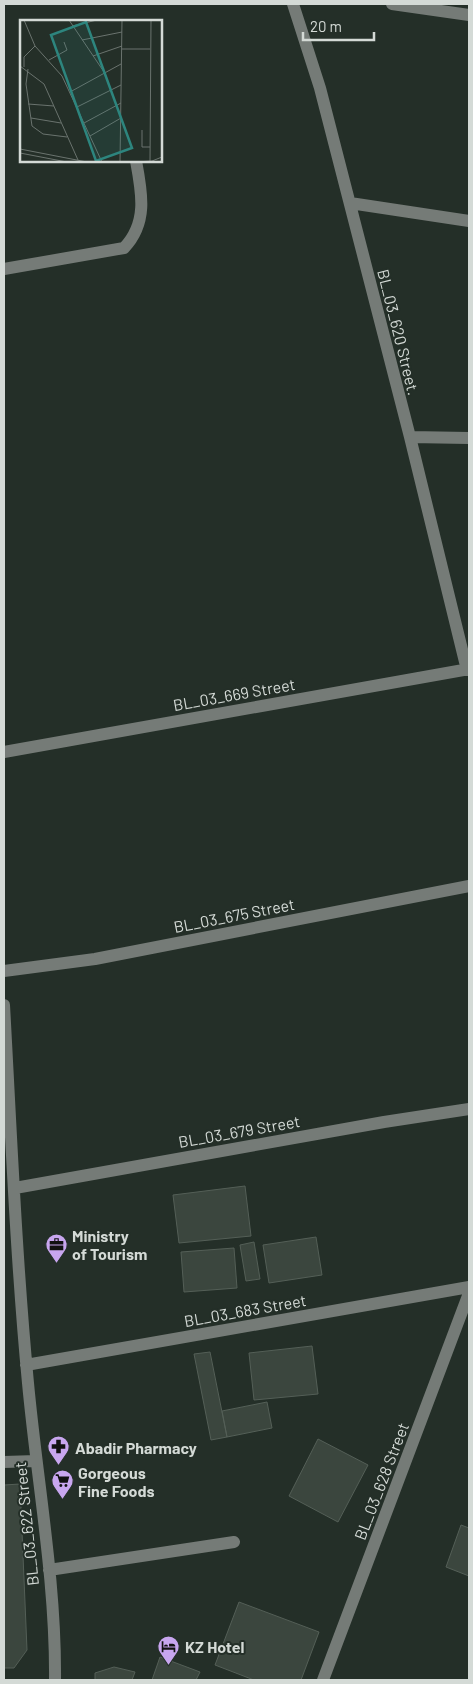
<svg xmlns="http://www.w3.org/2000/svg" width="473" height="1684" viewBox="0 0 473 1684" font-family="Barlow,sans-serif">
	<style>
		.building { fill: #3b463e; stroke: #545f57 }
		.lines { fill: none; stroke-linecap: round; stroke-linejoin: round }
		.minor { stroke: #757b77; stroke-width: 12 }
		.labels { text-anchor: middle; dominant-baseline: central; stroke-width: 4; stroke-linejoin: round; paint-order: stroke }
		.street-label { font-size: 16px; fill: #d4dad6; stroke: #242f28 }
		.poi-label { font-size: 16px; font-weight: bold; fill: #d4dad6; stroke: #242f28; text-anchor: start }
		.inset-road { fill: none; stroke: #6a736e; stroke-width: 1 }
		.view { fill: #2d857e; fill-opacity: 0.15; stroke: #2d857e; stroke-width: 2.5 }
		.inset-edge { fill: none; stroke: #d4dad6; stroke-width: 2.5 }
	</style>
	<rect width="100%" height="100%" fill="#242f28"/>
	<!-- building -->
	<path class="building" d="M245,1186l6,50 -72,7 -6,-48z
		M316,1237l6,38 -53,8 -6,-38z
		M254,1242l6,37 -14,2 -6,-36z
		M234,1248l3,40 -53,4 -3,-40z
		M312,1346l6,48 -64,6 -5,-47z
		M210,1352l17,85 -16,3 -17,-86z
		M267,1402l5,26 -45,9 -5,-26z
		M318,1439l50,26 -30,57 -49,-26z
		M20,1484l7,166 -13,18h-10v-183z
		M461,1525l8,3v48l-23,-9z
		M239,1602l80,30 -18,48h-47l-39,-15z
		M160,1657l40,15 -4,8h-44z
		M114,1667l21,5 -3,8h-37v-7z"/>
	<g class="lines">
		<!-- minor -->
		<path class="minor" d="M293,4l27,84 90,349 57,233
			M392,4l77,11
			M350,203l119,18
			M4,269l120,-21c24,-25 18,-55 12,-87
			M410,437l59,1
			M4,752l465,-83
			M4,971l91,-12 374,-73
			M4,1005c7,126 12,252 24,378 9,98 28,198 27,297
			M15,1188l369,-66 85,-13
			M26,1365l443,-78
			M4,1462l32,-1
			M49,1570l185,-28
			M323,1680l146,-387"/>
	</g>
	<!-- icons -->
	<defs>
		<symbol id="office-pin" viewBox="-11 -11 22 30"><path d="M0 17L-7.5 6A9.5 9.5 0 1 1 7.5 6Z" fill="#c8a6ef" stroke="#242f28"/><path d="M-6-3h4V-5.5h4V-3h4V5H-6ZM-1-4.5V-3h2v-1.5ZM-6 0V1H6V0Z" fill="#111"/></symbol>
		<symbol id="pharmacy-pin" viewBox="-11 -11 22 30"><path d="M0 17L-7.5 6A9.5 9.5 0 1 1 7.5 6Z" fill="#c8a6ef" stroke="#242f28"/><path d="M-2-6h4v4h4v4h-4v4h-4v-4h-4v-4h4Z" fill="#111"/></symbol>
		<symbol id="supermarket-pin" viewBox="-11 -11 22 30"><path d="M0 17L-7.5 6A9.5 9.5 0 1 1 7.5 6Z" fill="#c8a6ef" stroke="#242f28"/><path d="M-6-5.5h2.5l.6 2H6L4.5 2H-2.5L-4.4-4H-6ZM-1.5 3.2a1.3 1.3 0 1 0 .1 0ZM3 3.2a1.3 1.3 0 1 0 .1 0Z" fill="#111"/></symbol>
		<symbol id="hotel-pin" viewBox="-11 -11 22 30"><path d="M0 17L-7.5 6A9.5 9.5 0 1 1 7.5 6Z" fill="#c8a6ef" stroke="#242f28"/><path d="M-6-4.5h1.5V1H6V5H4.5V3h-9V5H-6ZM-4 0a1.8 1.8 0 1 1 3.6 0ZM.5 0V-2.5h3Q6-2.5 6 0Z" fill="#111"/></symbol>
	</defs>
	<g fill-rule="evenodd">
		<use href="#office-pin" x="44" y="1232" width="25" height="34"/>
		<use href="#pharmacy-pin" x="46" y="1434" width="25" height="34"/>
		<use href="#supermarket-pin" x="50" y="1468" width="25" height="34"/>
		<use href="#hotel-pin" x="156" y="1634" width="25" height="34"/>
	</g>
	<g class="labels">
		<!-- street labels -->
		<g class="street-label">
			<text transform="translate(399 332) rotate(76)">BL_03_620 Street.</text>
			<text transform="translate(234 694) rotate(-10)">BL_03_669 Street</text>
			<text transform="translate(234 915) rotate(-11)">BL_03_675 Street</text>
			<text transform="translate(239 1131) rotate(-10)">BL_03_679 Street</text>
			<text transform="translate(245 1310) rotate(-10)">BL_03_683 Street</text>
			<text transform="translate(381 1481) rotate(-69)">BL_03_628 Street</text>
			<text transform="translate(26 1524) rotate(-96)">BL_03_622 Street</text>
		</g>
		<!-- poi labels -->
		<g class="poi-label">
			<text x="72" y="1235">Ministry<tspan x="72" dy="18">of Tourism</tspan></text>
			<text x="75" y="1447">Abadir Pharmacy</text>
			<text x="78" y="1472">Gorgeous<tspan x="78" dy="18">Fine Foods</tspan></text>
			<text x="185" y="1646">KZ Hotel</text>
		</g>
	</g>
	<!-- overview -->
	<g transform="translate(20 20)">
		<rect width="142" height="142" fill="#242f28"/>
		<path class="inset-road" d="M4,0l11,26 27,30 40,86M49,0l35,52M52,6l25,-6M62,20l40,-8M102,29h28M73,36l29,-10M29,40l18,-10 -3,-8M0,46l24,18 34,76M4,47v-10l11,-11M8,49l-2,15 6,42 11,8 24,3M50,72l51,-28M8,84l26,2M57,87l44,-22M11,98l30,5M64,103l37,-20M122,110v17h8M70,116l31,-18M0,129l67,13M0,133l47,9M100,142l2,-142M115,142l17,-1 10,-4M130,142l1,-142"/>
		<path class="view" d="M66,2l46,126 -36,13 -45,-126z"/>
		<rect width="142" height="142" class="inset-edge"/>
	</g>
	<!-- border -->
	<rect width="473" height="1684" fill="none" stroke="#d4dad6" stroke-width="10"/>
	<!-- scale -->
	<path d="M303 32v8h71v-8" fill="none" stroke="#d4dad6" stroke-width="2.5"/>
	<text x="310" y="32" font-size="15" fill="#d4dad6" stroke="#242f28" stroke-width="4" paint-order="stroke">20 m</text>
</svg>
